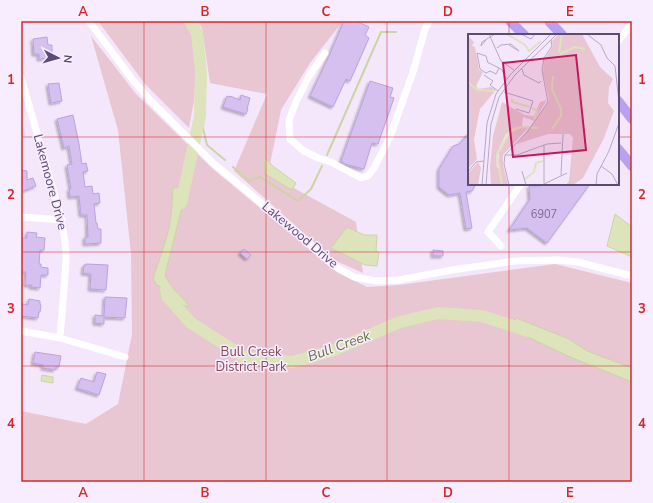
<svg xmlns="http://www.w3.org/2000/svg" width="653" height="503" viewBox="0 0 653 503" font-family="'Nunito Sans',sans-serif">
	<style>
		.green { fill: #e8c6d2 }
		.water { fill: #dde4bc; stroke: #cbd5a3 }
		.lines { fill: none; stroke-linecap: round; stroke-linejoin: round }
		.stream { stroke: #cbd5a3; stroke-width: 2 }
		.river { stroke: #dde4bc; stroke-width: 12 }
		.building { fill: #d5c0ef; stroke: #bca1e1; filter: url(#shadow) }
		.minor { stroke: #fff; stroke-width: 7 }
		.highway { stroke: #b9a1f2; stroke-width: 10 }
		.grid { fill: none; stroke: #d62828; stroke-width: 1; stroke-opacity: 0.55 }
		.labels { text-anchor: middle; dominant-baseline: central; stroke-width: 3; stroke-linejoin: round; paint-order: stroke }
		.number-label { font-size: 11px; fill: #7a6993 }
		.street-label { font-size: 13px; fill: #5c4c74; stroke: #f8edfe }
		.park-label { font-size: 13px; fill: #854a59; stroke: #f8edfe }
		.water-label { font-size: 14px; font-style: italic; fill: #66723d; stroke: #f8edfe }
		.inset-river { fill: none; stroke: #dde4bc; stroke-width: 2 }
		.inset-road { fill: none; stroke: #b7a9c5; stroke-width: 1 }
		.view { fill: #c2185b; fill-opacity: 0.15; stroke: #c2185b; stroke-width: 2 }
		.inset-edge { fill: none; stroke: #5c4c74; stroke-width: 2 }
		.neatline { fill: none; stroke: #d62828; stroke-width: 1.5 }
		.grid-label { font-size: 13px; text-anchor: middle; font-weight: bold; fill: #d62828 }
	</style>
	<defs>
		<filter id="shadow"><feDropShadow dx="-2" dy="2" stdDeviation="1" flood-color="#0004"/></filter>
	</defs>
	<rect width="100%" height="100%" fill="#f4e7fb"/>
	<!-- green -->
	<path class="green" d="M98,21h88l12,16 -4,64 -5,27 -44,-44z
		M197,21h146l-33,42 -29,47 -13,64 88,48 7,51 -29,-13 -100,-89 33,-77 -57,-11 -8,-55z
		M91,36l45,58 77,75 125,104 29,14 32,-2 156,-21 77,19v199h-611v-71l65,13 32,-20 14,-70 -1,-80 -13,-124z"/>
	<!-- water -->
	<path class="water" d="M264,157l10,10 22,16 -4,7 -27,-16z
		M187,187l-22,88 5,10 16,17 3,5 -4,-1 -6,-3 -14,-2 -5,-5 2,-5v-4l-5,-2 -4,-6c5,-17 12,-33 16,-51 3,-13 3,-27 4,-40z
		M615,214l17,13v30l-25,-11z
		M347,227l17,8h13l-1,16 3,2 -2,13 -12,-1 -34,-17z
		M516,318l53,21 18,12 45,17v14l-64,-26 -57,-27z
		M42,375l11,2v6l-12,-2z"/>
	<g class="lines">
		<!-- stream -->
		<path class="stream" d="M200,116l7,29 18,15
			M327,155l54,-123h15
			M233,167l16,14 11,-4 38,24 13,-12 11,-23"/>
		<!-- river -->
		<path class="river" d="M181,203l19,-87 1,-43 -4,-40 -7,-12
			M166,289l1,7 24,27 55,35 46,4 40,-11 68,-29 38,-9 44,3 46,15"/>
	</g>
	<!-- building -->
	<path class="building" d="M344,21h12l13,6 -4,8 4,3 -19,43 -4,-2 -13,28 -23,-11 19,-40z
		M47,37l1,8h4v8h-3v5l-10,1v-5h-5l-1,-15z
		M370,81l23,7 -3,9 4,1 -16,46 -6,-1 -8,26 -19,-5 -4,-3z
		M59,83l3,18 -11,2 -3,-19z
		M241,95l9,3 -3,11h1l-2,5 -23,-7 4,-11 3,1v-1l10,4z
		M73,115l6,29 3,20 4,-1 2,8 -5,1 2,15 7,-1 1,8 6,-1 1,10 -6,1 2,19h1l1,6h3v14l-16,1v-7h3l-1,-22h-6l-2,-19 -9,1 -1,-8h2l-4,-24 5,-1 -3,-18 -5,2 -7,-29z
		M469,133v51h7l-4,7 -6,1 6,36 -6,1 -6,-36 -11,2 -10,-8v-18l14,-23 6,-2z
		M21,170l6,1v9l6,-2 3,8 -15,6z
		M542,184h48l-43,59 -20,-15 -18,2 21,-31 -1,-13h12z
		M27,232l10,1 -1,4 9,1 -1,12h-4l-1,14h2v3l7,1v7h-7l-1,13 -9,-1 1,-2h-7l1,-13h-5l1,-34h5z
		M244,249l7,6 -4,4 -7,-6z
		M433,250l10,1v5h-10z
		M86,264l22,1 -2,25 -16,-1 1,-15 -8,-1 1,-8h2z
		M105,297l22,1 -2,20 -21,-1v7l-9,-1v-8l9,1z
		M29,299l11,2v3l1,1 -1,7h-1l-1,6 -17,-2 1,-12 6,1z
		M35,352l26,4 -2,11h-3l-1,3 -12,-2v-3l-10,-2z
		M97,372l9,2 -7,21 -22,-7 4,-10 13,4z"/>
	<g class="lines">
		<!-- minor -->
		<path class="minor" d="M89,21l43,58 18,21 63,63 77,64 44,39 20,11 22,4 23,-1 53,-10 63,-9 43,-1 20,2 54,14
			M618,41l14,-17
			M325,53l-16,23 -13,26 -7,18 1,19 14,12 14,7 13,4 30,16 7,-2 6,-8 16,-31 23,-65 12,-43 4,-8
			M21,77l37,130c4,16 8,33 8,49 -1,27 -4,55 -6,82
			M21,217l41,3
			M501,246l-13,-14 33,-48
			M21,331l39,7 65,19"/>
		<!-- highway -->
		<path class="highway" d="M510,21l14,14
			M549,21l13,14
			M618,101l14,18
			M618,149l14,17"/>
	</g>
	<!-- grid -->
	<path class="grid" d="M144,21v461M266,21v461M387,21v461M509,21v14M21,137h448M618,137h14M509,184v298M21,252h611M21,366h611"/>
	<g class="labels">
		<!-- number labels -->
		<g class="number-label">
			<text x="544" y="214">6907</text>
		</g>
		<!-- street labels -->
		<g class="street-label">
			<text transform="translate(50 182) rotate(75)">Lakemoore Drive</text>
			<text transform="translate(300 235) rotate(40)">Lakewood Drive</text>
		</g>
		<!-- park labels -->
		<g class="park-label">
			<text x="251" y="352">Bull Creek<tspan x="251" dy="15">District Park</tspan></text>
		</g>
		<!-- water labels -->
		<g class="water-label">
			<text transform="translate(339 346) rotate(-20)">Bull Creek</text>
		</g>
	</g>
	<!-- overview -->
	<g transform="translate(468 34)">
		<rect width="151" height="151" fill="#f4e7fb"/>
		<path d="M91,0h23l18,33 13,12 -4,8 -1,16 6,8 -10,27 -21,40 -10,7h-7l3,-4 4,-43 -3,-4h-22l-31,10 30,-40 2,-4 -6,-27 1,-13 9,-14 -1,-5zM0,2l6,6 -2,4 3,1 4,23 4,2 -7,14 2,3 13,-2 5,3 -16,19 -6,30 3,20 -9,10zM79,66l-13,21 -11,-4 -1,9 -8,2 -8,6 -10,21 1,13 2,-1v-16l12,-19 4,-4h13l-25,27v10l5,20h-17l-1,-18 3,-31 9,-34 23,13 9,1 6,-14zM10,128l3,6 -3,17h-10v-11z" fill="#e8c6d2"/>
		<path class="inset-river" d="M39,0l18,11 4,6 12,-10M91,18l3,-18M92,20l15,-7 10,2M0,48l9,8 18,1M44,65v3l18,5M64,74l5,3 -3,10M84,95l9,-13v-7l-9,-20 1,-13M57,145l9,-7 2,-9 7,-2M34,151l-5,-30 12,-22 11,-6 19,1"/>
		<path class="inset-road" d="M21,0l12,27 13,9M53,0l10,5 4,-5M120,1l13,10 6,13 8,8 4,36M18,6l-5,6 1,-4 13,-8M29,14l4,-3 10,-1 8,7 -10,-6M31,34l-3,6 -6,-3 -4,2 -6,-4 -3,-16 9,3 2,7h1l10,5 3,2 4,9M54,35l2,6 15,8 2,-2M16,41l9,6 -3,4 8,6M36,58l29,9 -4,12 -13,-4M76,111v38M37,121h12l30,-11 14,-1M133,132l11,8 6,11M54,137l4,14M0,138l8,-10 8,-1M93,141l2,-41M14,151l5,-62 9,-29 14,-19 41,-41M18,151l5,-61 8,-27 16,-22 42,-41M41,151l-5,-21 1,-9 23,-24 20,-29 -6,-32 2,-12 8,-12 -1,-6M74,151l25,-12M128,151l1,-11 12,-23 10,-28"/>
		<path class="view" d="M108,21l10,95 -73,7 -10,-94z"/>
		<rect width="151" height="151" class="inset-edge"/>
	</g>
	<!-- border -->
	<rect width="653" height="503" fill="none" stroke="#f8edfe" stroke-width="44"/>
	<!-- north arrow -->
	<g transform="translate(58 58) rotate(96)" stroke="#f8edfe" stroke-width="3" paint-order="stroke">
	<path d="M0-3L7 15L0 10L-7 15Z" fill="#5c4c74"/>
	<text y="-6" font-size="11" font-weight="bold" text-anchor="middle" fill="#5c4c74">N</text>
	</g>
	<rect x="22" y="22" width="609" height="459" class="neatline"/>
	<g class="grid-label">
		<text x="83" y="16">A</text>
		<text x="205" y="16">B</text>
		<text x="326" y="16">C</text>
		<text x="448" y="16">D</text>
		<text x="570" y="16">E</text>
		<text x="11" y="84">1</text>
		<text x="642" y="84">1</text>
		<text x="11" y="199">2</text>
		<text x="642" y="199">2</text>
		<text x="11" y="313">3</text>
		<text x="642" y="313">3</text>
		<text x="11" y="428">4</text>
		<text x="642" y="428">4</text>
		<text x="83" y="497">A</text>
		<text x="205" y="497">B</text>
		<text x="326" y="497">C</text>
		<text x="448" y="497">D</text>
		<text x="570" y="497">E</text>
	</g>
</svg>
